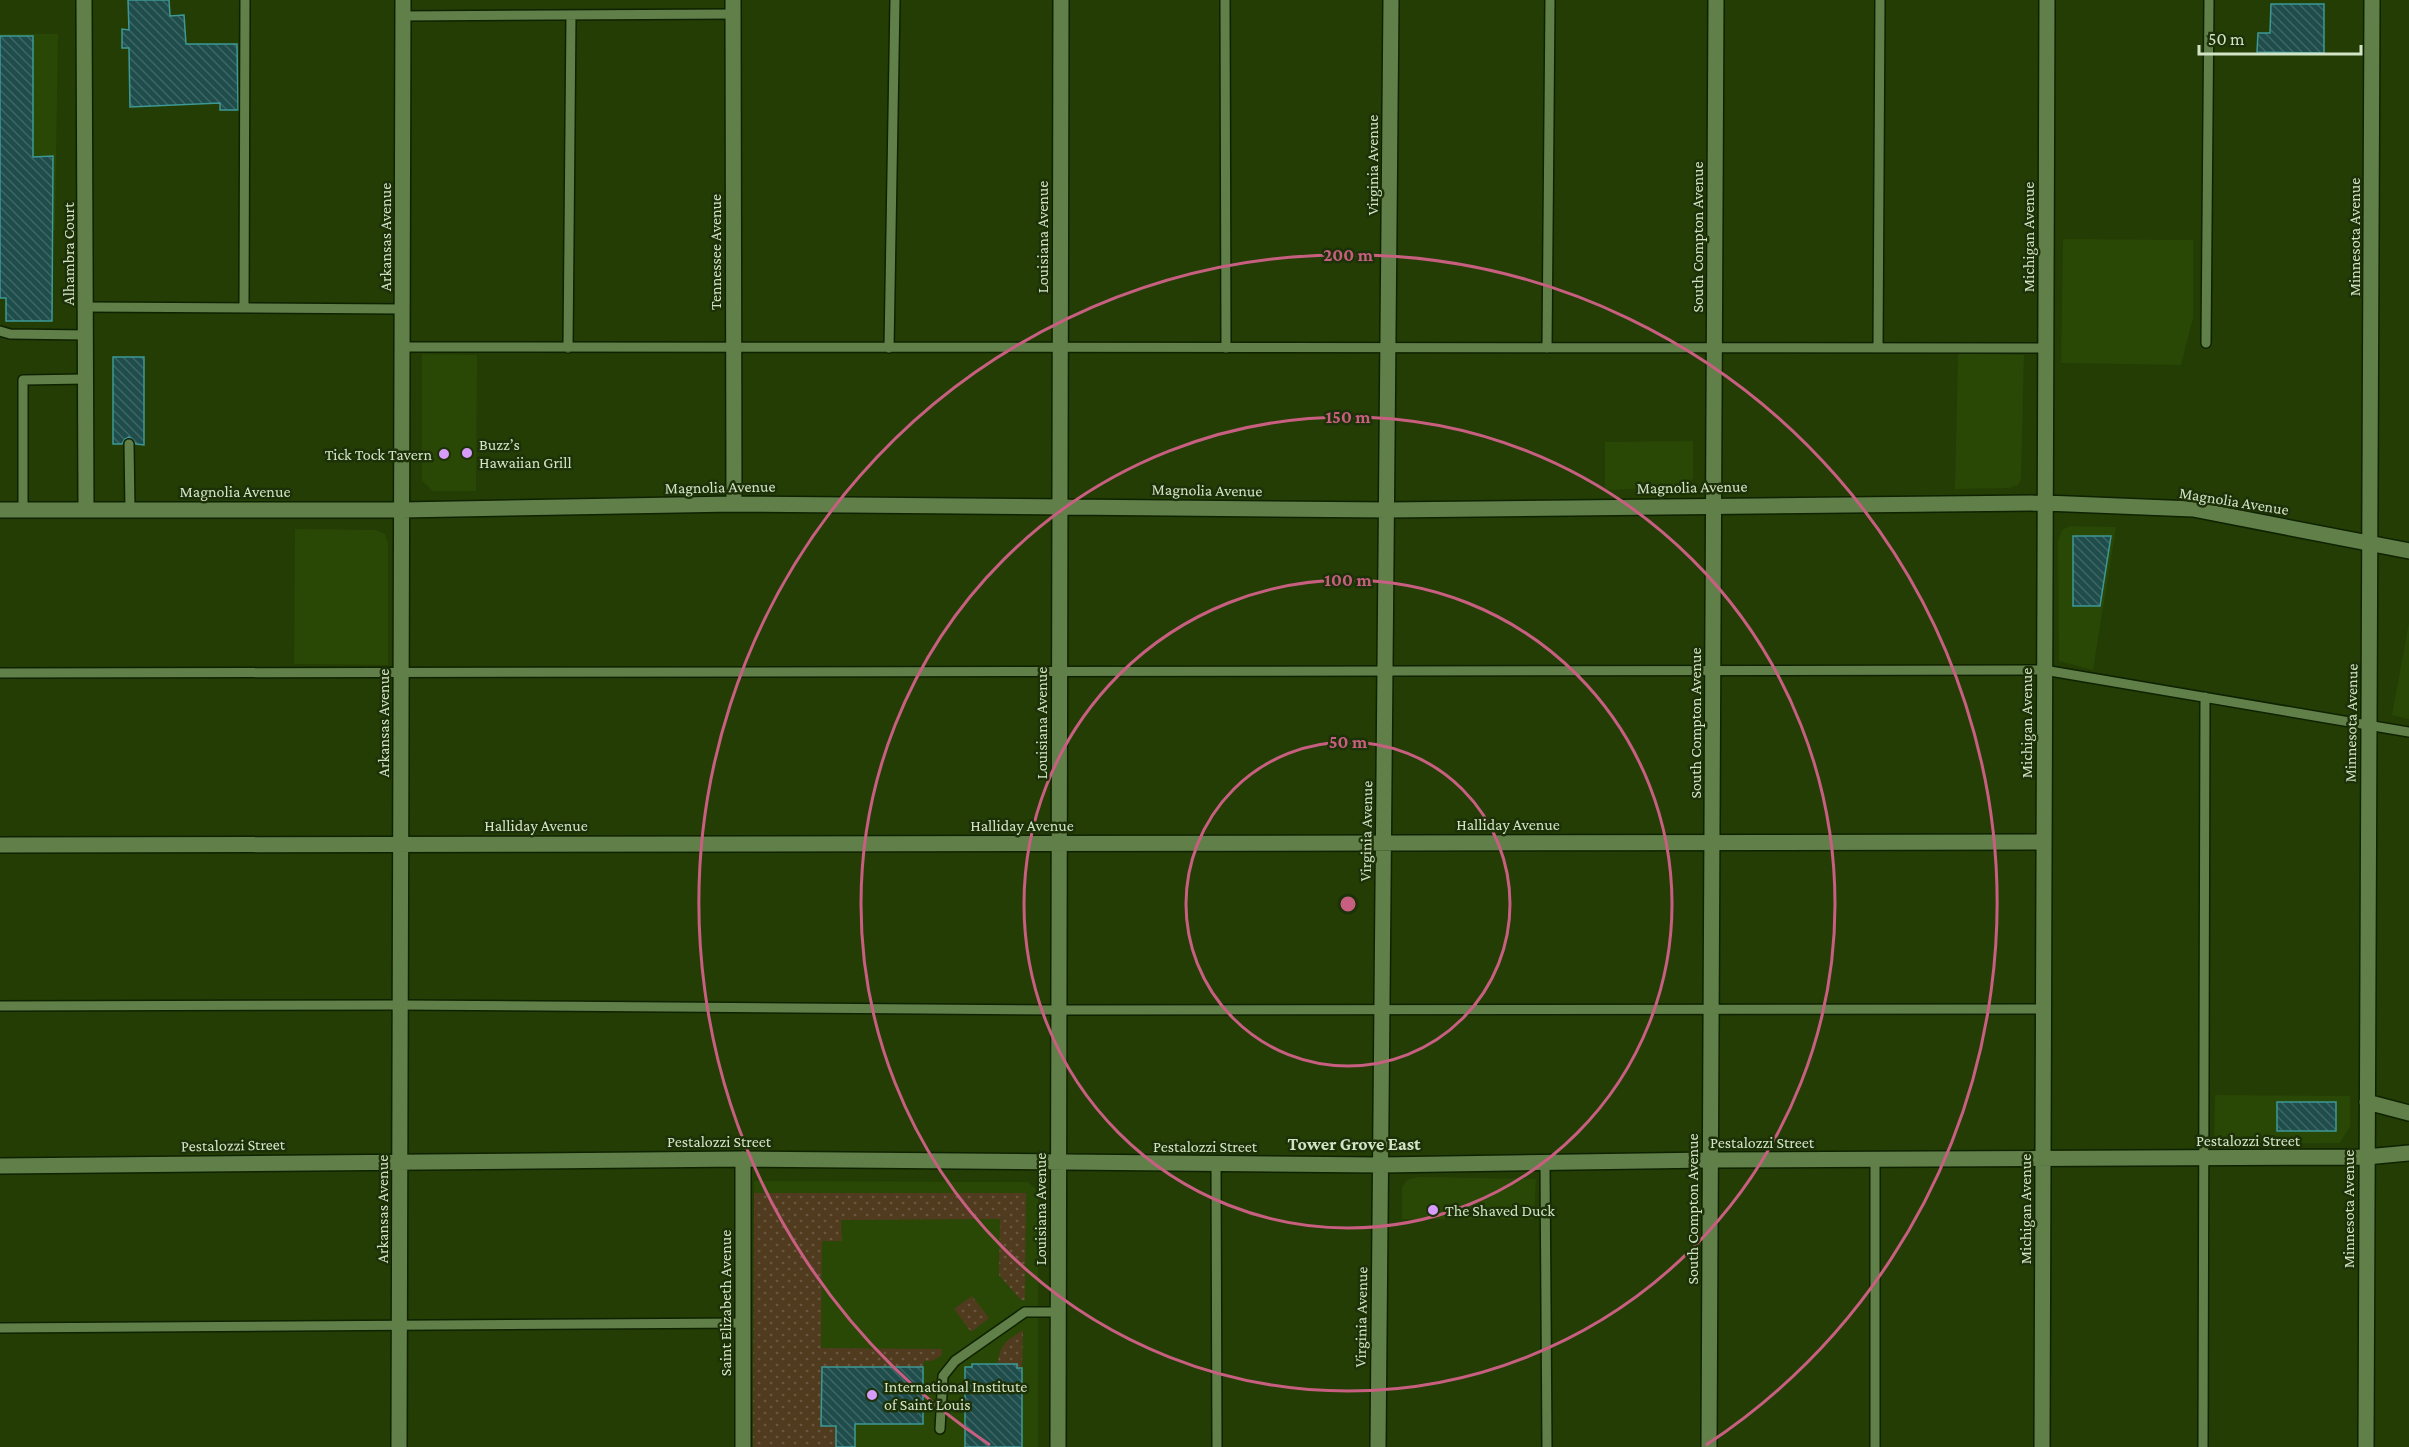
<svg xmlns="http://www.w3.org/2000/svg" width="2409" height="1447" viewBox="0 0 2409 1447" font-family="'Crimson Pro',serif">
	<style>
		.built { fill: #294705 }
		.grass { fill: url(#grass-dots) }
		.building { fill: url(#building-back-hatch); stroke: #3d9996; stroke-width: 1.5 }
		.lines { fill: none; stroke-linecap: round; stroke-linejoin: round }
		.service-casing { stroke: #0f2200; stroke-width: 12 }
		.minor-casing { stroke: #0f2200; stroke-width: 18 }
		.secondary-casing { stroke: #0f2200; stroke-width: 18 }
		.service { stroke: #617f49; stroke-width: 9 }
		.minor { stroke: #617f49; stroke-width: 15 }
		.secondary { stroke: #617f49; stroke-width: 15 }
		.ring { fill: none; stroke: #c85f80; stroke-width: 3 }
		.poi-dot { fill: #d79bf9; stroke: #1d3108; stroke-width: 2 }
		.labels { text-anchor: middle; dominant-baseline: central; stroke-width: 5; stroke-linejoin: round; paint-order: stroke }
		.street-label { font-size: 16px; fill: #d2e3c6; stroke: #1d3108 }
		.poi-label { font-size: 16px; fill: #d2e3c6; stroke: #1d3108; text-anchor: start }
		.neighbourhood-label { font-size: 18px; font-weight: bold; fill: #d2e3c6; stroke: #1d3108 }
		.centre { fill: #c85f80; stroke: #1d3108; stroke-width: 3 }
		.ring-label { font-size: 18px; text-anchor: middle; font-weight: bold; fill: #c85f80; stroke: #1d3108; stroke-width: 5; stroke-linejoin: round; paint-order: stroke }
	</style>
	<defs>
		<pattern id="grass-dots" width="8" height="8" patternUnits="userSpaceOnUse" patternTransform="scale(1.5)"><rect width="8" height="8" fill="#503b1f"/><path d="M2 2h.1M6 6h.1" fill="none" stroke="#68573e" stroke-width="1.8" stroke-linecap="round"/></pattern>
		<pattern id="building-back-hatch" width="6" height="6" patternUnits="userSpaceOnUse" patternTransform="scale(1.5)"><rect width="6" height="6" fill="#1e4d4c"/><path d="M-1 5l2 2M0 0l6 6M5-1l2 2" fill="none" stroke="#3e6664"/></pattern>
	</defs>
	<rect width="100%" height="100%" fill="#233d05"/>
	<!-- built -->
	<path class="built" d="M0,34h58l-3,196h-55z
		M2063,239l130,1v78l-12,47 -120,-2z
		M1958,353l66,2 -3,124 -3,6 -9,3 -54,1z
		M422,354l55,1 -1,136h-43l-11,-10z
		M1693,441v37l-4,7 -8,2 -76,3v-48z
		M2070,526l46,1 -23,143 -34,-9 -1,-121 4,-10z
		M295,529l81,1 9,4 3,9v122l-94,-1z
		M2409,622v97l-17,-4z
		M2215,1095l135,1v30l-10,17 -126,1z
		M1417,1177l119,2 -2,40h-132v-32l5,-7z
		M754,1181l274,1 7,6 3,10v249h-285z"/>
	<!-- grass -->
	<path class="grass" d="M754,1193h272l-1,108 -5,-2 -21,-24 1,-56 -159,1 1,21h-20l-1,107 121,1v6l-10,6h-8l-1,6h-101l-1,58 15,1v21h-83z
		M972,1296l17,22 -18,14 -17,-23z
		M1023,1330l-1,38h-5v-4h-19c1,-19 9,-24 25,-34z"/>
	<!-- building -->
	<path class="building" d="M128,0h41l1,16 14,-1 2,29h51l1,66h-18v-7l-90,4 -1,-59h-7v-19l7,1z
		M2271,4h53v49l-67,-1 1,-19h12z
		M0,36h33v121l20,-1 -1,165h-46v-23h-6z
		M113,357h31v88l-8,-1 -7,-7 -4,2 -3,5h-9z
		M2073,536h38l-11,70h-27z
		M2277,1102h59v29h-59z
		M972,1364h45v4h5v79h-57v-80h7z
		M822,1367h101v57h-68v23h-19v-21h-15z"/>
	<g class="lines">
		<defs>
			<path id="service" d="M1225,0l1,348
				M403,16l330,-2
				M86,307l316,2
				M244,308l1,-308
				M0,331l10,3 76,1
				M2206,343l3,-343
				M402,347l1644,1
				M568,348l3,-333
				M889,348l6,-348
				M1547,348l3,-348
				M1878,348l2,-348
				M129,444l1,65
				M23,509v-129l63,-1
				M0,673l2044,-3 365,62
				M0,1006l401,-1 658,5 983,-1
				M1216,1164l1,283
				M1545,1165l2,282
				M0,1328l743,-5
				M940,1429l3,-53 12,-15 70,-49h33
				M1875,1447v-288
				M2203,1447l2,-750"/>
			<path id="minor" d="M84,0l2,508
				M733,0l1,504
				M0,510h402l332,-6 654,6 657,-7 148,6 216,42
				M0,845l2043,-3
				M2367,1102l42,11
				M0,1166l743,-7 638,6 329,-5 656,-3 43,-4
				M399,1447l4,-1447
				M743,1447v-288
				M1058,1447l3,-1447
				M1378,1447l13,-1447
				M2042,1447l5,-1447
				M2366,1447l6,-1447"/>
			<path id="secondary" d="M1709,1447l7,-1447"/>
		</defs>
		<!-- service casing -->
		<use href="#service" class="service-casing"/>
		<!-- minor casing -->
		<use href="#minor" class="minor-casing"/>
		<!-- secondary casing -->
		<use href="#secondary" class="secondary-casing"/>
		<!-- service -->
		<use href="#service" class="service"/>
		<!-- minor -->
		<use href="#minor" class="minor"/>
		<!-- secondary -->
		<use href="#secondary" class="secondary"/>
	</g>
	<!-- distance rings -->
	<g class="ring">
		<circle cx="1348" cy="904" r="162"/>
		<circle cx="1348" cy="904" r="324"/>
		<circle cx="1348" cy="904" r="487"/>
		<path d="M990 1445A649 649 0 1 1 1706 1445"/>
	</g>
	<!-- markers -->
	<g class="poi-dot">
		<circle cx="467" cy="453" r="6"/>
		<circle cx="444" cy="454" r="6"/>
		<circle cx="1433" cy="1210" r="6"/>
		<circle cx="872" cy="1395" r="6"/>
	</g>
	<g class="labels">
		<!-- street labels -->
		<g class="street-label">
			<text transform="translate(1372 165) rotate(-90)">Virginia Avenue</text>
			<text transform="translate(385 237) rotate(-90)">Arkansas Avenue</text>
			<text transform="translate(1042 237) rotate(-90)">Louisiana Avenue</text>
			<text transform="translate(1697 237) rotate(-90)">South Compton Avenue</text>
			<text transform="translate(2028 237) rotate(-90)">Michigan Avenue</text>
			<text transform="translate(2354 237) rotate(-90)">Minnesota Avenue</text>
			<text transform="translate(715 252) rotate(-90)">Tennessee Avenue</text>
			<text transform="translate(68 254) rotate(-90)">Alhambra Court</text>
			<text transform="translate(720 487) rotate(-1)">Magnolia Avenue</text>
			<text transform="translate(1692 487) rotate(-1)">Magnolia Avenue</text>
			<text transform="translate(1207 490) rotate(1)">Magnolia Avenue</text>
			<text x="235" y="491">Magnolia Avenue</text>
			<text transform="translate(2234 501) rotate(9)">Magnolia Avenue</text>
			<text transform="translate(383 723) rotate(-90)">Arkansas Avenue</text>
			<text transform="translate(1041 723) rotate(-90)">Louisiana Avenue</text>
			<text transform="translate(1695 723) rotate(-90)">South Compton Avenue</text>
			<text transform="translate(2026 723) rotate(-90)">Michigan Avenue</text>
			<text transform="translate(2351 723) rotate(-89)">Minnesota Avenue</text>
			<text x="1508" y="824">Halliday Avenue</text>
			<text x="536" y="825">Halliday Avenue</text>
			<text x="1022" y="825">Halliday Avenue</text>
			<text transform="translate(1366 831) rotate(-89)">Virginia Avenue</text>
			<text x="2248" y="1140">Pestalozzi Street</text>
			<text x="719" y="1141">Pestalozzi Street</text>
			<text x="1762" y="1142">Pestalozzi Street</text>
			<text transform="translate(233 1145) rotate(-1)">Pestalozzi Street</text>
			<text x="1205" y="1146">Pestalozzi Street</text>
			<text transform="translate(382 1209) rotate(-90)">Arkansas Avenue</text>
			<text transform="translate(1040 1209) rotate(-90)">Louisiana Avenue</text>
			<text transform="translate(1692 1209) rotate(-90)">South Compton Avenue</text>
			<text transform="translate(2025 1209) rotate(-90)">Michigan Avenue</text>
			<text transform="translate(2348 1209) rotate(-90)">Minnesota Avenue</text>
			<text transform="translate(725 1303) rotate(-90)">Saint Elizabeth Avenue</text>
			<text transform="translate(1361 1317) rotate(-89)">Virginia Avenue</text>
		</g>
		<!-- poi labels -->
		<g class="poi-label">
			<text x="479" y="444">Buzz’s<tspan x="479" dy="18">Hawaiian Grill</tspan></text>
			<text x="432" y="454" text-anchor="end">Tick Tock Tavern</text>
			<text x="1445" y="1210">The Shaved Duck</text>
			<text x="884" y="1386">International Institute<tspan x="884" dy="18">of Saint Louis</tspan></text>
		</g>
		<!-- neighbourhood labels -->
		<g class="neighbourhood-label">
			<text x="1354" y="1144">Tower Grove East</text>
		</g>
	</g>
	<circle cx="1348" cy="904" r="9" class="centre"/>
	<g class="ring-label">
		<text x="1348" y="261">200 m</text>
		<text x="1348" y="423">150 m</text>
		<text x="1348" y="586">100 m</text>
		<text x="1348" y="748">50 m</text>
	</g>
	<!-- scale -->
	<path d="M2199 45v9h162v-9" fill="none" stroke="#d2e3c6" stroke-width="3"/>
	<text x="2208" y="45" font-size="18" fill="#d2e3c6" stroke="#1d3108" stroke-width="4.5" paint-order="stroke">50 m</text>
</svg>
